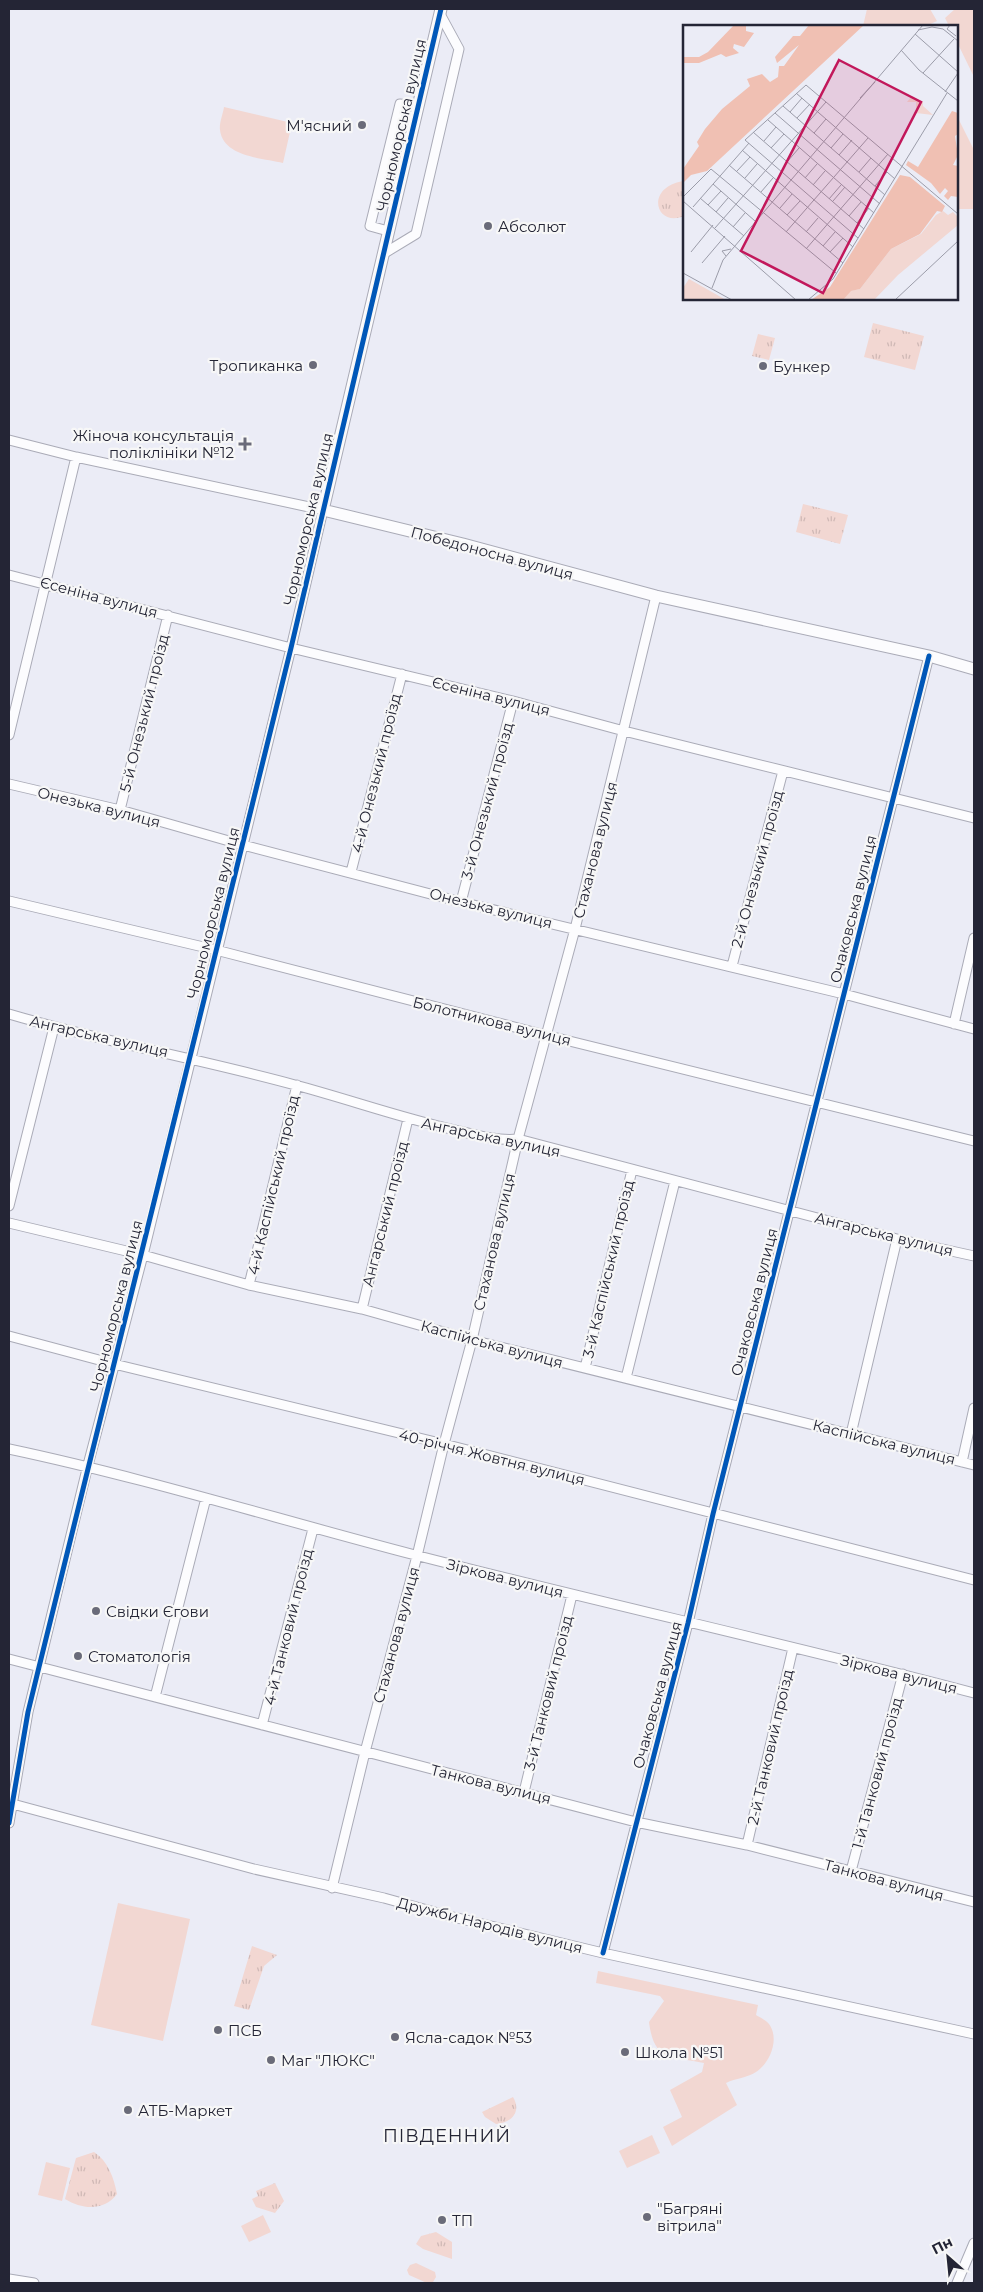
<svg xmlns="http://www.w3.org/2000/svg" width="983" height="2292" viewBox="0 0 983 2292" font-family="Montserrat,sans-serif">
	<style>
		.grass { fill: #f2d7d2 }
		.park { fill: url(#park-tufts) }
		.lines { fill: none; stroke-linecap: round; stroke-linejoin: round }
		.minor-casing { stroke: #aaabb7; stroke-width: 11 }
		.tertiary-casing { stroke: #aaabb7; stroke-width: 13 }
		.minor { stroke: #fcfcfe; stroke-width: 9 }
		.tertiary { stroke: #fcfcfe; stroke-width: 11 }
		.cycleway-casing { stroke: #f7f7f7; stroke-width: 8 }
		.cycleway { stroke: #0057b8; stroke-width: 5 }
		.poi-dot { fill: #6a6b79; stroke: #f7f7f7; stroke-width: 2 }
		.labels { text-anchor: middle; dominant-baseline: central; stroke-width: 4.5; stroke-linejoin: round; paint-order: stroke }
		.poi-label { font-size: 15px; fill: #242535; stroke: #f7f7f7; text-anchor: start }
		.street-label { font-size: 15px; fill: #242535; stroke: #f7f7f7 }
		.quarter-label { font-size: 18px; letter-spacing: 1px; fill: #242535; stroke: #f7f7f7 }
		.inset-road { fill: none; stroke: #9b9ca9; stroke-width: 1 }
		.view { fill: #c2185b; fill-opacity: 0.15; stroke: #c2185b; stroke-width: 2.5 }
		.inset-edge { fill: none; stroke: #242535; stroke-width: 2.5 }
	</style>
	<defs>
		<pattern id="park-tufts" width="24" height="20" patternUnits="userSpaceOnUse" patternTransform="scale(1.25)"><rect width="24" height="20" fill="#f2d7d2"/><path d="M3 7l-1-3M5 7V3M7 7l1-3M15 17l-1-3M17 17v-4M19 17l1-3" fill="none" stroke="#cfb8b5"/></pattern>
	</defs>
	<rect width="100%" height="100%" fill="#ebecf6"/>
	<!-- grass -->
	<path class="grass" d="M867,9h63l7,12 -11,5h-63z
		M955,9h19v68l-17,-35v-16h-8l-4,-8z
		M224,107l68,16 -9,40c-20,-5 -60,-6 -63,-33 -1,-7 3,-16 4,-23z
		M957,116l17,34v59h-17z
		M118,1903l72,16 -27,122 -72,-16z
		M598,1971l160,34 -2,10c3,2 10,5 13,9 11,15 1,39 -13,48 -9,6 -20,6 -30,11l11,22 -65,41 -9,-19 19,-10 -12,-27 32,-18 2,-9c-33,-7 -50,-1 -55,-41l15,-21 -4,-5 -64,-13z
		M652,2135l8,18 -33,15 -8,-17z
		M46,2162l24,6 -8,33 -24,-6z
		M263,2215l8,17 -22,10 -8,-16z
		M416,2263l19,9 1,5 -3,5 -6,1 -18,-8 -2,-5 3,-5z"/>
	<!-- park -->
	<path class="park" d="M683,181l1,35c-28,12 -40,-28 -1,-35z
		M873,323l51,13 -9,34 -51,-13z
		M758,334l17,4 -6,22 -17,-4z
		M803,504l45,11 -8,29 -44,-12z
		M252,1946l25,9 -13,11 -15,44 -15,-4z
		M513,2097c9,15 -2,26 -17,27l-11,-7 -3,-5z
		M94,2152c14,9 20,26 23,42 -13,17 -34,16 -52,5l11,-41z
		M275,2183l9,18 -9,12 -19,-6 -4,-8 6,-3 -2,-5z
		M436,2232l16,10v17l-29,-10 -7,-5 5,-8z"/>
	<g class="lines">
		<defs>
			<path id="minor" d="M388,231l-18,-5 30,-122 18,2
				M383,254l33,-20 43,-185 -19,-35
				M9,440l67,17 247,53 -32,138 -148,607 -55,210 -49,202 -11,45 -19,111
				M9,575l282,73 222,53 111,30 350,87
				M9,735l67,-278
				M9,784l111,26 123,35 218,57 383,92 130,35
				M120,810l48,-195
				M351,872l51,-198
				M9,901l207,49 329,85 429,106
				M461,902l52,-201
				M732,966l51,-195
				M9,1014c94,28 191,45 286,71 53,14 106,33 160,45 21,5 41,11 63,9l379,100 77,17
				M954,1024l20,-86
				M9,1206l45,-179
				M9,1223l134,32 106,30 113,24 110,31 502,125
				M249,1285l48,-200
				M362,1309l46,-190
				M9,1336l105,28 330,80 530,136
				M585,1368l47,-198
				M626,1378l49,-197
				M851,1434l46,-195
				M9,1449c137,29 271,71 406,106 186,48 374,89 559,138
				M962,1462l12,-54
				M9,1659l627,163 111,23 227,57
				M155,1697l51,-199
				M262,1725l51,-196
				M524,1792l48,-197
				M9,1803l245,66 130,29 65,18 154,37 371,81
				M747,1845l46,-197
				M851,1871l52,-197
				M332,1888l33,-136 52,-196 27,-112 28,-104 46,-201 57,-210 81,-333
				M603,1953l85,-330 25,-109 216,-858
				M9,2279l25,4
				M957,2283l17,-40"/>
			<path id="tertiary" d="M441,9l-118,501 140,34 193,52 273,60 45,13"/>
		</defs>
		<!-- minor casing -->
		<use href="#minor" class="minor-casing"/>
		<!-- tertiary casing -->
		<use href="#tertiary" class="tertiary-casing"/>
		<!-- minor -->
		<use href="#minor" class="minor"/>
		<!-- tertiary -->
		<use href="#tertiary" class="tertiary"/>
		<defs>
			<path id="cycleway" d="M9,1823l19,-111 11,-45 252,-1019 150,-639
				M603,1953l85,-330 25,-109 216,-858"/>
		</defs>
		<!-- cycleway casing -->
		<use href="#cycleway" class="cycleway-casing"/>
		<!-- cycleway -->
		<use href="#cycleway" class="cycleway"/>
	</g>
	<!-- markers -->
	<g class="poi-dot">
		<circle cx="362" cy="125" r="5"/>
		<circle cx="488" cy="226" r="5"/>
		<circle cx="313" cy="365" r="5"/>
		<circle cx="763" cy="366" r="5"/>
		<path d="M242.5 436.5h5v5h5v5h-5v5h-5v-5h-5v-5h5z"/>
		<circle cx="96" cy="1611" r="5"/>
		<circle cx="78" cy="1656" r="5"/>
		<circle cx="218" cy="2030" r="5"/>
		<circle cx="395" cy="2037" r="5"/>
		<circle cx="625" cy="2052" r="5"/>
		<circle cx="271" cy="2060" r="5"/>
		<circle cx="128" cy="2110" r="5"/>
		<circle cx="647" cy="2217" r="5"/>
		<circle cx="442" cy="2220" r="5"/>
	</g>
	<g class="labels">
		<!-- poi labels -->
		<g class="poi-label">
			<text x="352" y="125" text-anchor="end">М'ясний</text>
			<text x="498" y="226">Абсолют</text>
			<text x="303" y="365" text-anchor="end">Тропиканка</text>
			<text x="773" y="366">Бункер</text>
			<text x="234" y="435" text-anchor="end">Жіноча консультація<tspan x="234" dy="17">поліклініки №12</tspan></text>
			<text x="106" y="1611">Свідки Єгови</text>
			<text x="88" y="1656">Стоматологія</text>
			<text x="228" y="2030">ПСБ</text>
			<text x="405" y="2037">Ясла-садок №53</text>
			<text x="635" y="2052">Школа №51</text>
			<text x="281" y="2060">Маг "ЛЮКС"</text>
			<text x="138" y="2110">АТБ-Маркет</text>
			<text x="657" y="2208">"Багряні<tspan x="657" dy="17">вітрила"</tspan></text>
			<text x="452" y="2220">ТП</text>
		</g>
		<!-- street labels -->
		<g class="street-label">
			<text transform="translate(401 125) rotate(-77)">Чорноморська вулиця</text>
			<text transform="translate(308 519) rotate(-77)">Чорноморська вулиця</text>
			<text transform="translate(492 553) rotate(15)">Победоносна вулиця</text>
			<text transform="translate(99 597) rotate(15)">Єсеніна вулиця</text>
			<text transform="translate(491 696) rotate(14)">Єсеніна вулиця</text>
			<text transform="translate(144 713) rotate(-76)">5-й Онезький проїзд</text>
			<text transform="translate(376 773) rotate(-76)">4-й Онезький проїзд</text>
			<text transform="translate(487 801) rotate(-75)">3-й Онезький проїзд</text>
			<text transform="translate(99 807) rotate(14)">Онезька вулиця</text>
			<text transform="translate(595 850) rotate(-76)">Стаханова вулиця</text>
			<text transform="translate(757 869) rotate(-75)">2-й Онезький проїзд</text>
			<text transform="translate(491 908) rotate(14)">Онезька вулиця</text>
			<text transform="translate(853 909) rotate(-76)">Очаковська вулиця</text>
			<text transform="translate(213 913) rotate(-76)">Чорноморська вулиця</text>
			<text transform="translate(492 1021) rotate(14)">Болотникова вулиця</text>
			<text transform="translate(99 1036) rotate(13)">Ангарська вулиця</text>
			<text transform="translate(491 1137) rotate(12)">Ангарська вулиця</text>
			<text transform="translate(273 1185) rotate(-77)">4-й Каспійський проїзд</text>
			<text transform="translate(385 1214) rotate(-76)">Ангарський проїзд</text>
			<text transform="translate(884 1234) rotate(14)">Ангарська вулиця</text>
			<text transform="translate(494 1242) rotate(-77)">Стаханова вулиця</text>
			<text transform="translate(608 1269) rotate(-77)">3-й Каспійський проїзд</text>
			<text transform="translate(754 1302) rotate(-76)">Очаковська вулиця</text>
			<text transform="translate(116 1306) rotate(-76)">Чорноморська вулиця</text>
			<text transform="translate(492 1344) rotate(15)">Каспійська вулиця</text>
			<text transform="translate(884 1442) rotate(14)">Каспійська вулиця</text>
			<text transform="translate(492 1457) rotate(14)">40-річчя Жовтня вулиця</text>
			<text transform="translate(505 1578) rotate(14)">Зіркова вулиця</text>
			<text transform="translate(288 1627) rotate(-76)">4-й Танковий проїзд</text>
			<text transform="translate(396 1635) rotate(-75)">Стаханова вулиця</text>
			<text transform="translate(899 1674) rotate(14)">Зіркова вулиця</text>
			<text transform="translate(548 1693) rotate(-76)">3-й Танковий проїзд</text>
			<text transform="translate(657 1695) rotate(-75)">Очаковська вулиця</text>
			<text transform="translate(770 1747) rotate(-77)">2-й Танковий проїзд</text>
			<text transform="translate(877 1773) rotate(-75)">1-й Танковий проїзд</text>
			<text transform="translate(491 1784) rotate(14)">Танкова вулиця</text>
			<text transform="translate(884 1880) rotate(15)">Танкова вулиця</text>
			<text transform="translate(490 1925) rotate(14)">Дружби Народів вулиця</text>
		</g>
		<!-- quarter labels -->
		<g class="quarter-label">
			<text x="447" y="2136">ПІВДЕННИЙ</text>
		</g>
	</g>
	<!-- overview -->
	<g transform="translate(683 25)">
		<rect width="275" height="275" fill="#ebecf6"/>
		<path d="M229,71l11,6v4l10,9 -17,-2v-11h-9zM260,186l5,4 5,-3 5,5v8l-60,50 -24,25h-31l7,-9 10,-2 31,-40 30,-15 15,-19z" fill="#f2d7d2"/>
		<path d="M51,0h12v6l8,2 -10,14 -10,-3 -1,4 6,5 -13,4 -5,-3 -22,9h-16v-6h16l9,-5zM126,0h55l-157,146 -16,4 -8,8v-14l16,-23 -2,-4 8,-13 17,-20 28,-23 -3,-7 15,-5 8,8 8,-5 1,-11h5l15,-21 -22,18 -2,-6 18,-21h7zM269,86l6,2v21l-3,2 3,19 -5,10 5,1v31l-7,-1 -3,4 -4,-4 4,-5 -3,-3 -5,6 -9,-11 -25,-18 2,-4 10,6zM217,150l10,2 35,29 -3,6 -5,-1 -17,23 -29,15 -31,40 -9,2 -8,9h-32l19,-13z" fill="#f0c0b3"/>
		<path d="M6,254l37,21h-43v-12z" fill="#f2d7d2"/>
		<path class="inset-road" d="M267,0l-3,4 9,7M260,4l15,12M235,5l14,-3 11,2M232,9l43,38M218,25l18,20 39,31M240,48l31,-34M262,67l13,-19M113,68l99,86M177,73l15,-16M100,81l102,89M107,87l12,-14M92,88l105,91M114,93l13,-14M85,95l106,93M70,107l111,97M131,108l12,-14M81,116l12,-14M88,123l13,-14M148,123l12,-14M59,125l111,97M156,130l13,-15M104,137l12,-14M46,140l114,98M54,146l13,-14M176,147l12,-14M62,153l12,-14M122,153l12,-14M30,159l42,37M130,160l12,-14M192,161l12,-14M78,167l12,-14M0,172l28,-28 125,104M17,173l44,38M146,174l12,-14M0,176l113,99M150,176l12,-14M25,180l13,-14M10,182l56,-64M97,183l12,-14M33,187l12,-14M104,190l13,-14M166,191l12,-14M174,198l12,-15M50,202l12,-14M32,203l111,-126M103,207l82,-94M123,207l12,-14M175,213l-113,-98 61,-55 152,129M140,221l12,-14M123,224l82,-95M8,227l22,-27M147,227l13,-14M43,231l-4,-5 9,-2M19,238l23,-27M0,248l49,27M29,263l11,-28 200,-235M125,275l25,-21 114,-186M212,275l63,-59"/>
		<path class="view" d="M156,35l82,42 -98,191 -82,-42z"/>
		<rect width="275" height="275" class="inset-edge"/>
	</g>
	<!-- border -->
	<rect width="983" height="2292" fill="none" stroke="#242535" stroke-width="20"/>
	<!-- north arrow -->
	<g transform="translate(948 2257) rotate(333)" stroke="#f7f7f7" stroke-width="4" paint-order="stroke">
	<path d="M0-4L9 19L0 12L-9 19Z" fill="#242535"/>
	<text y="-8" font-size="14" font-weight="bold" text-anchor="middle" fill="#242535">Пн</text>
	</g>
</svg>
